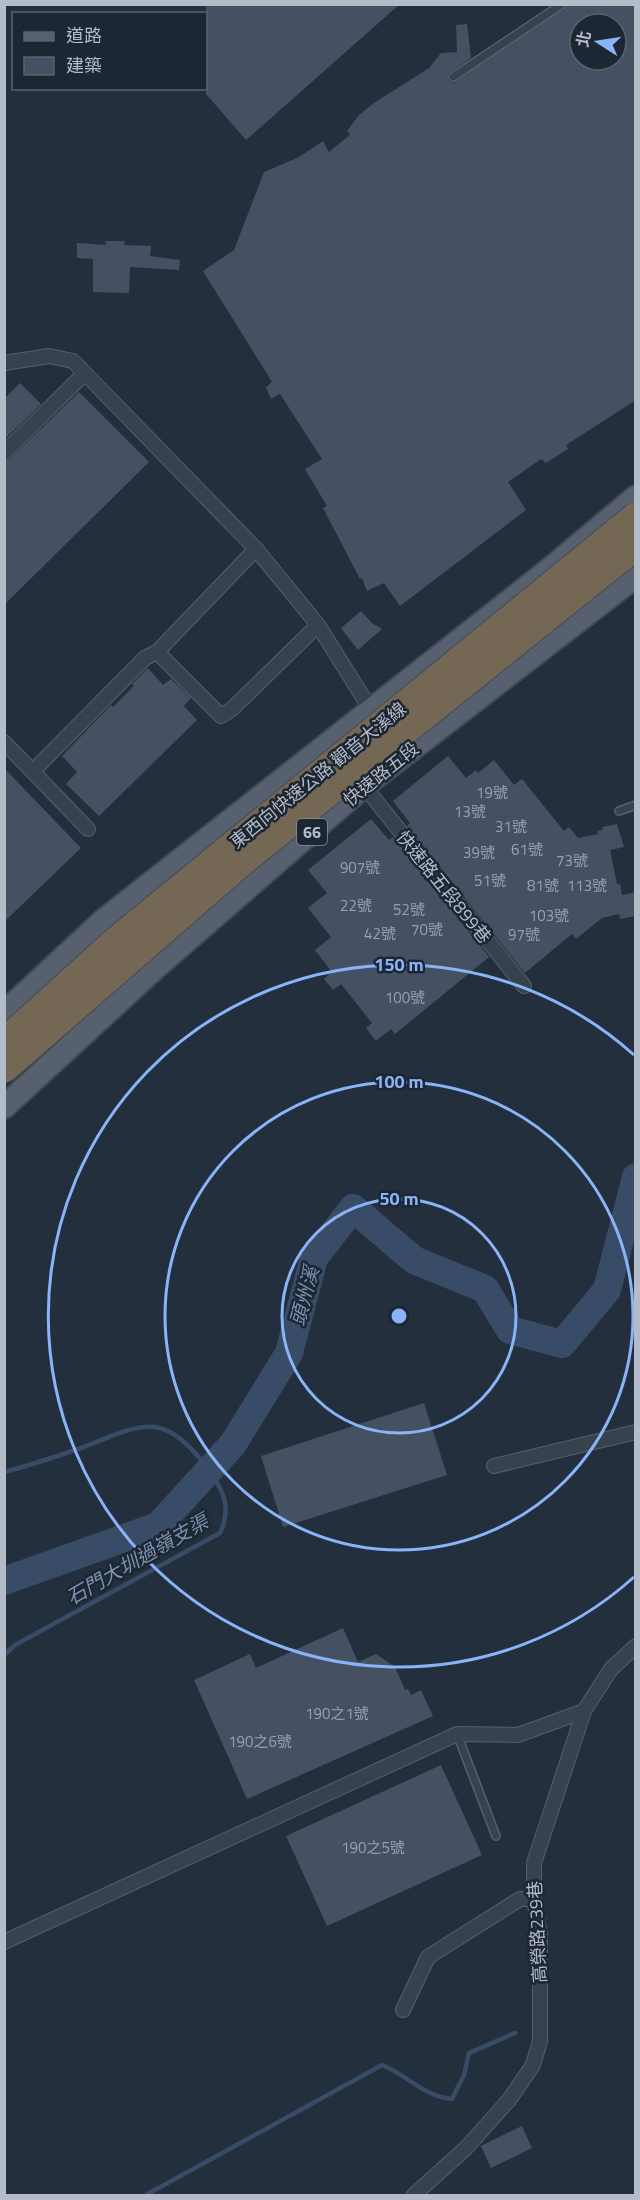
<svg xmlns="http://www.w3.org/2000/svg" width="640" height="2200" viewBox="0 0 640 2200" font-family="'Titillium Web','Noto Sans TC',sans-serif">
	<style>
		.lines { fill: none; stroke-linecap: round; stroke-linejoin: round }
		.stream { stroke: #394c67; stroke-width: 4.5 }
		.river { stroke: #394c67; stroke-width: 28 }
		.building { fill: #455162; fill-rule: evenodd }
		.lane-casing { stroke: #565f6c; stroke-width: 10 }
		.street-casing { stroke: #565f6c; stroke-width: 16 }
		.primary-casing { stroke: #414a57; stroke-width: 26 }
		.lane { stroke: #38414e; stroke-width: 7 }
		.street { stroke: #38414e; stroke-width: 14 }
		.primary { stroke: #56606e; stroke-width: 22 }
		.highway-bridge-casing { stroke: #434c59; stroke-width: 28; stroke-linecap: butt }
		.highway-bridge { stroke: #746855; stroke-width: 26 }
		.ring { fill: none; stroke: #8ab4f8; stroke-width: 3 }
		.labels { text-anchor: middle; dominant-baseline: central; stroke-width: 5; stroke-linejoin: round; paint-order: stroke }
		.number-label { font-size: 15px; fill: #98a1af }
		.shield { fill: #1d2633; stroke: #878f9c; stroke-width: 1.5 }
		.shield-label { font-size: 16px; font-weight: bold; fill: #b4bcc9 }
		.street-label { font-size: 18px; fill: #b4bcc9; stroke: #1d2633 }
		.water-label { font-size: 20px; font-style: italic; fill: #7c92b1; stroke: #1d2633 }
		.centre { fill: #8ab4f8; stroke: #1d2633; stroke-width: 3 }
		.ring-label { font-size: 18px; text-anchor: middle; font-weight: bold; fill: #8ab4f8; stroke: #1d2633; stroke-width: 5; stroke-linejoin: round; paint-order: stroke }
	</style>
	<rect width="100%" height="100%" fill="#242f3e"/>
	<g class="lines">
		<!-- stream -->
		<path class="stream" d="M4,1472c28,-7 54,-16 80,-25 22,-8 47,-22 71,-20 23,3 44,29 56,46 14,20 20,37 9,60l-205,112 -11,10
			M144,2196l238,-131c25,10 43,32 70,34l12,-24 5,-22 46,-20"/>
		<!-- river -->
		<path class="river" d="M4,1581l154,-55 75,-82 56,-91 25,-95 39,-50 61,52 71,29 25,41 52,14 45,-54 29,-113"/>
	</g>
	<!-- building -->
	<path class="building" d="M206,4h194l-154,136 -40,-46z
		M568,4h68v396l-70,45 2,4 -22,14 -5,-4 -33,23 18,28 -126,96 -16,-23 -17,8 -5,-13 -2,1 -37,-71 4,-2 -22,-37 17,-10 -42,-65 -9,5 -5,-12 6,-5 -69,-111 31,-21 30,-78 35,-15 24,-16 6,11 21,-17 -3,-4 11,-15 16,-13 55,-35 12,-15 16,-1 -1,-27 11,-1 4,34 -23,16v6l5,3zM580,24h36v36h-36z
		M105,241h20l-1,4 27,1 -1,10 30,4 -1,10 -49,-3 -1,26 -36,-1v-33l-16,-1v-15l29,2z
		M20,383l21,21 -37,36v-41z
		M79,392l70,70 -145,143v-143l6,-3z
		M361,611l11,12 10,6 -24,21 -17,-22z
		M148,668l15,17 8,-6 20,19 -7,8 13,14 -98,96 -33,-32 11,-12 -15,-16 49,-51 2,2 21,-21 -2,-2z
		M448,756l18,22 10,-8 2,3 16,-13 20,25 8,-6 42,52 5,-4 9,11 20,-4 -1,-3 6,-1 -1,-3 15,-3 7,23 -14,3 7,34h3l2,11 14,-3v24l-16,3 -1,-5 -17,4 -26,21 -4,-5 -47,39 -118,-147 3,-3 -17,-22z
		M4,768l77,80 -77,74z
		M371,819l18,21 4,-3 96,120 -94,77 -4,-5 -15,12 -10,-13 6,-5 -31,-39 -8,6 -9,-11 8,-7 -17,-22 16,-13 -23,-29 19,-15 -19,-23z
		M424,1403l23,72 -164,52 -22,-71z
		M343,1628l15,34 18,-8 19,13 10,23 3,-1 3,6 10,-5 12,26 -186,83 -53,-119 56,-26 6,14z
		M441,1765l41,90 -155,71 -41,-90z
		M522,2126l10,22 -41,20 -10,-22z"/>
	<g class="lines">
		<defs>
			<path id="lane" d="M453,77l109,-73
				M619,811l17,-6
				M457,1734l39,102"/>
			<path id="street" d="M4,363l45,-7 24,5 183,188 62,76 53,85
				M4,453l80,-79
				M157,652l64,64 11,-7 86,-84
				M4,742l84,87
				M33,771l112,-113 12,-6 99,-103
				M364,786l160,200
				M494,1466l142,-34
				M4,1942l453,-208 61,1 66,-24
				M403,2010l25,-53 92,-58h14
				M413,2196l53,-48 43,-48 24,-35 7,-24v-106l-6,-36v-36l50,-152 27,-42 25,-23"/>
			<path id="primary" d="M4,1013l99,-92 446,-351 87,-73
				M4,1107l151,-139 209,-182 272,-210"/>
		</defs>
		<!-- lane casing -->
		<use href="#lane" class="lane-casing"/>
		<!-- street casing -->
		<use href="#street" class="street-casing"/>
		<!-- primary casing -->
		<use href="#primary" class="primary-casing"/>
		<!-- lane -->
		<use href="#lane" class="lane"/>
		<!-- street -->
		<use href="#street" class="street"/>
		<!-- primary -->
		<use href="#primary" class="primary"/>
		<defs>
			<path id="highway-bridge" d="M4,1041l115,-104 517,-422
				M4,1070l244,-212 388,-311"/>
		</defs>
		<!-- highway-bridge casing -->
		<use href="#highway-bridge" class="highway-bridge-casing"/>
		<!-- highway-bridge -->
		<use href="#highway-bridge" class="highway-bridge"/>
	</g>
	<!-- distance rings -->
	<g class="ring">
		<circle cx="399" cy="1316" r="117"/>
		<circle cx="399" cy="1316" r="234"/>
		<path d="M634 1577A351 351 0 1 1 634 1055"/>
	</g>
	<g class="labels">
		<!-- number labels -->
		<g class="number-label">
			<text x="492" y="792">19號</text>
			<text x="470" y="811">13號</text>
			<text x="511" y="826">31號</text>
			<text x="527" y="849">61號</text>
			<text x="479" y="852">39號</text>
			<text x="572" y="860">73號</text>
			<text x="360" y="867">907號</text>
			<text x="490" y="880">51號</text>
			<text x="543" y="885">81號</text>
			<text x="587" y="885">113號</text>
			<text x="356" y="905">22號</text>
			<text x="409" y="909">52號</text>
			<text x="549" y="915">103號</text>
			<text x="427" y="929">70號</text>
			<text x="380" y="933">42號</text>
			<text x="524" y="934">97號</text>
			<text x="405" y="997">100號</text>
			<text x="337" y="1713">190之1號</text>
			<text x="260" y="1741">190之6號</text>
			<text x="373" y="1847">190之5號</text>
		</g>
		<!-- shield labels -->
		<rect class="shield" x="297" y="819" width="30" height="26" rx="4.5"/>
		<g class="shield-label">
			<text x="312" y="832">66</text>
		</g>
		<!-- street labels -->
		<g class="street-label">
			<text transform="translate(381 774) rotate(-39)">快速路五段</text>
			<text transform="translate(318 775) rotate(-39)">東西向快速公路 觀音大溪線</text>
			<text transform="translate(444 887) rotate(51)">快速路五段899巷</text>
			<text transform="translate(537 1932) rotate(-93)">高榮路239巷</text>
		</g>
		<!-- water labels -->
		<g class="water-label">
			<text transform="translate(304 1296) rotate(-75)">頭州溪</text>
			<text transform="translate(137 1559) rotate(-30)">石門大圳過嶺支渠</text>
		</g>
	</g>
	<circle cx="399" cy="1316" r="9" class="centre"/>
	<g class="ring-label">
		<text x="399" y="971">150 m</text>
		<text x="399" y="1088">100 m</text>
		<text x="399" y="1205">50 m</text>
	</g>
	<!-- border -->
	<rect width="640" height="2200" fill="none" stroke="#b4bcc9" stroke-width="12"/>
	<!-- legend -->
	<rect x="12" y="12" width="195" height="78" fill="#1d2633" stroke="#59626f" stroke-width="1.5"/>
	<rect x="24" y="32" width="30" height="9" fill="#56606e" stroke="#59626f" stroke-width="1.5"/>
	<text x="66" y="42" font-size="18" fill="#b4bcc9">道路</text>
	<rect x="24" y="57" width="30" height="18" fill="#455162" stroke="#59626f" stroke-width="1.5"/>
	<text x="66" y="72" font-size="18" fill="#b4bcc9">建築</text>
	<!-- north arrow -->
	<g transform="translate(598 42) rotate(282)"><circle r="28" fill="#1d2633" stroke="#59626f" stroke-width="1.5"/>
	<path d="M0-4.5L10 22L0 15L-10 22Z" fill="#8ab4f8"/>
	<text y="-9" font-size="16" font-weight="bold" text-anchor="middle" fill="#b4bcc9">北</text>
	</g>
</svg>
